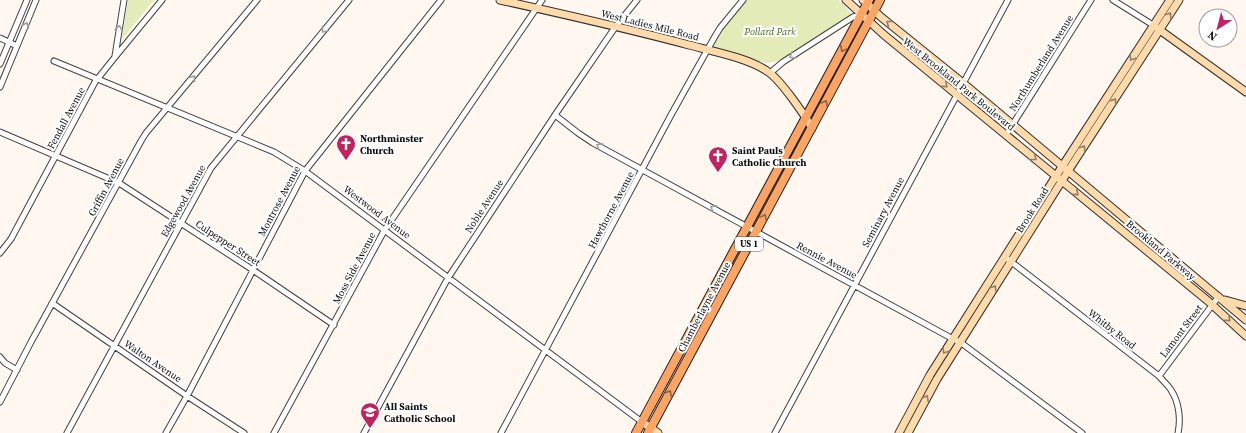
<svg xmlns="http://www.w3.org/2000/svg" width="1246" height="433" viewBox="0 0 1246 433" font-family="'Source Serif 4',serif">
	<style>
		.green { fill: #e3ebb8 }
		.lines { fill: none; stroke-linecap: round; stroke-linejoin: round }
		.street-casing { stroke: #414141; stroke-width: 7 }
		.secondary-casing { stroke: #303030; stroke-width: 9 }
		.primary-casing { stroke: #1f1f1f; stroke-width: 10 }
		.street { stroke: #fff; stroke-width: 5 }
		.secondary { stroke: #ffdaab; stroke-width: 7 }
		.primary { stroke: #fca463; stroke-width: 8 }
		.oneway { stroke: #937e64 }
		.oneway2 { stroke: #9f9f9f }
		.oneway3 { stroke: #91603d }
		.labels { text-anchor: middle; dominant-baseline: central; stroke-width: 4; stroke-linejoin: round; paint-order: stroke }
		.shield { fill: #fff; stroke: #565656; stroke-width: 1 }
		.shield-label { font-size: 9px; font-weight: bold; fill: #0e0e0e }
		.street-label { font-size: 10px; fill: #0e0e0e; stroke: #fff }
		.park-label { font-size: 10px; font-style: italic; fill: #45691c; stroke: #fff }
		.poi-label { font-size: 10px; font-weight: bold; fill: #0e0e0e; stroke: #fff; text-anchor: start }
	</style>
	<rect width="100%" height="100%" fill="#fff7f0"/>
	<!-- green -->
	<path class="green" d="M128,0h26l-31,38h-1z
		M747,0h92l13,14 -68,45 -6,2 -11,2 -49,-13 -3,-2 -2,-3 8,-14z"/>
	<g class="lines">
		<defs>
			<path id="street" d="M1113,0l40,25
				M0,38l17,8
				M115,56l9,-56
				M54,61l220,91 31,19 337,251
				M0,64l27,-64
				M770,73l13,-11 70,-45 8,-2
				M0,87l36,-87
				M555,115l23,18 15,10 360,196 7,3 122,91
				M0,132l119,51 134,87 81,55
				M1006,135l85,-135
				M0,253l11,-14 84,-157 20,-25 47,-57
				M1005,257l154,119c4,5 9,9 12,14 8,12 10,29 7,43
				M52,303l135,93 57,37
				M0,357l5,6 12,7
				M1159,376l60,-80
				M0,402l31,-60 110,-201 5,-8 111,-133
				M67,433l144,-265 138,-168
				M166,433l21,-37 118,-225 136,-171
				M274,433l110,-202 158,-231
				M364,433l84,-155 107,-163 61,-89 21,-26
				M501,433l170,-318 43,-77 6,-10 23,-28
				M775,433l233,-433"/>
			<path id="secondary" d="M500,0c63,14 126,28 189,45 23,6 59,13 78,26 13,8 37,43 45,57
				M846,0l37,34 325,267 38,35
				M863,0l18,17 82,66 283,237
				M1157,28l89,64
				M1225,300l21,6
				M642,422l16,11
				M899,433l31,-58 126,-199 114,-176
				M908,433l29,-54 133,-211 109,-168"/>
			<path id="primary" d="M636,433l233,-433
				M648,433l232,-433"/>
		</defs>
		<!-- street casing -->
		<use href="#street" class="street-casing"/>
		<!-- secondary casing -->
		<use href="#secondary" class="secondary-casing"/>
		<!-- primary casing -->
		<use href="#primary" class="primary-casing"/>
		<!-- street -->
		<use href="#street" class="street"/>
		<!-- secondary -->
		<use href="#secondary" class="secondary"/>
		<!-- primary -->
		<use href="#primary" class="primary"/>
	</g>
	<!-- one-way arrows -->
	<defs><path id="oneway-chevron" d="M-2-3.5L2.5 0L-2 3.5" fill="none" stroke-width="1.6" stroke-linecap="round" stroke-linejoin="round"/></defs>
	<g class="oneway">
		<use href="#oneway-chevron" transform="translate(1169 15) rotate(-57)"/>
		<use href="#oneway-chevron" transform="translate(889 23) rotate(-142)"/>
		<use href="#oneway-chevron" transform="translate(1132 58) rotate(123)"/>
		<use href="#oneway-chevron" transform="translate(945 85) rotate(40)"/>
		<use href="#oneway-chevron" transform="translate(1114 101) rotate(-57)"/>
		<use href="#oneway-chevron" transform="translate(1083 148) rotate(-57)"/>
		<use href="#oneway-chevron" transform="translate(1034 158) rotate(39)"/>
		<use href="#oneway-chevron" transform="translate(1076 193) rotate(40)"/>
		<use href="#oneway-chevron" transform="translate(994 288) rotate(-58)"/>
		<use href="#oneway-chevron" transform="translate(1228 319) rotate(42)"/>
		<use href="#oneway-chevron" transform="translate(945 351) rotate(122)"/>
		<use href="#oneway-chevron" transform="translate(926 398) rotate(-62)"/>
	</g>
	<g class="oneway2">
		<use href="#oneway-chevron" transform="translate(26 25) rotate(-67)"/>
		<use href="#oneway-chevron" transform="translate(119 28) rotate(-81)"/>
		<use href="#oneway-chevron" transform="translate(324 30) rotate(130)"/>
		<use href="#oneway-chevron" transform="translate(792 56) rotate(147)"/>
		<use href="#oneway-chevron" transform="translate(193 78) rotate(-51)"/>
		<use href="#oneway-chevron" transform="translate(599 146) rotate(-151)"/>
		<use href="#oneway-chevron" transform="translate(713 208) rotate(-151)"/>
	</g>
	<g class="oneway3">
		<use href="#oneway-chevron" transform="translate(843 49) rotate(118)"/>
		<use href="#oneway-chevron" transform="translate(825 103) rotate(-62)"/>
		<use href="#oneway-chevron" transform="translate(764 217) rotate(-62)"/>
		<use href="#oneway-chevron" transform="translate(669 393) rotate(-62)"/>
	</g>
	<!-- icons -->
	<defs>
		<symbol id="church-pin" viewBox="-11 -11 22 30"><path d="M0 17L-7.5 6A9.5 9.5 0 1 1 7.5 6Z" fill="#c3225f" stroke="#fff"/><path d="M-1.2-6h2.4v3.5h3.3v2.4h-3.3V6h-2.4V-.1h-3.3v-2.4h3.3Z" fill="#fff"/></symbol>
		<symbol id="school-pin" viewBox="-11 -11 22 30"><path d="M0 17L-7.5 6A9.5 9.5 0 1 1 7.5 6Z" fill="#c3225f" stroke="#fff"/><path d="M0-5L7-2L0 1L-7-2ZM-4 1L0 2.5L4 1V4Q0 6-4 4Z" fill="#fff"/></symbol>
	</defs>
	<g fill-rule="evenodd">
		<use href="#church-pin" x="335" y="133" width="22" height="30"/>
		<use href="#church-pin" x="707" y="145" width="22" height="30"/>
		<use href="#school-pin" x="359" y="401" width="22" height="30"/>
	</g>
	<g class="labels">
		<!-- shield labels -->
		<rect class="shield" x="735" y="237" width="28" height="14" rx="3"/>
		<g class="shield-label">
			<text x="749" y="244">US 1</text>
		</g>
		<!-- street labels -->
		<g class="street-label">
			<text transform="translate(650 25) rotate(14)">West Ladies Mile Road</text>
			<text transform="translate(1041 63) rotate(-58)">Northumberland Avenue</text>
			<text transform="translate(959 84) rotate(39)">West Brookland Park Boulevard</text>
			<text transform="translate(66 118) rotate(-62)">Fendall Avenue</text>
			<text transform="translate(106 187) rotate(-62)">Griffin Avenue</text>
			<text transform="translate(183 201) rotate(-61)">Edgewood Avenue</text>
			<text transform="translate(279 201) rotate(-62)">Montrose Avenue</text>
			<text transform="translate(484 206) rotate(-57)">Noble Avenue</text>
			<text transform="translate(611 210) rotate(-62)">Hawthorne Avenue</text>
			<text transform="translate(1032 210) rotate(-58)">Brook Road</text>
			<text transform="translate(377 212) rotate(37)">Westwood Avenue</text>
			<text transform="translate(883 212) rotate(-62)">Seminary Avenue</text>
			<text transform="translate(228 243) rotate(33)">Culpepper Street</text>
			<text transform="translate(1161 250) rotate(40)">Brookland Parkway</text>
			<text transform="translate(827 260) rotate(28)">Rennie Avenue</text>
			<text transform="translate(354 268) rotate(-62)">Moss Side Avenue</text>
			<text transform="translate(704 307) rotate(-62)">Chamberlayne Avenue</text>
			<text transform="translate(1112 329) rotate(38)">Whitby Road</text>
			<text transform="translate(1181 331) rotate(-53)">Lamont Street</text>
			<text transform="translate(153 361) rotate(34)">Walton Avenue</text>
		</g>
		<!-- park labels -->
		<g class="park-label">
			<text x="770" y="31">Pollard Park</text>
		</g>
		<!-- poi labels -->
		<g class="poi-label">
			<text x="360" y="138">Northminster<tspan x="360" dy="12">Church</tspan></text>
			<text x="732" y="150">Saint Pauls<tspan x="732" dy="12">Catholic Church</tspan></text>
			<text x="384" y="406">All Saints<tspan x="384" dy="12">Catholic School</tspan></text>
		</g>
	</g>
	<!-- north arrow -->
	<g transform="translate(1218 28) rotate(216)"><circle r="19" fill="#ffffff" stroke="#9f9f9f"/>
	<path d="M0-3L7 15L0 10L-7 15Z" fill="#c3225f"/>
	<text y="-6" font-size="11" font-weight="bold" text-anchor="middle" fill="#0e0e0e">N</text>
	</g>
</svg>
